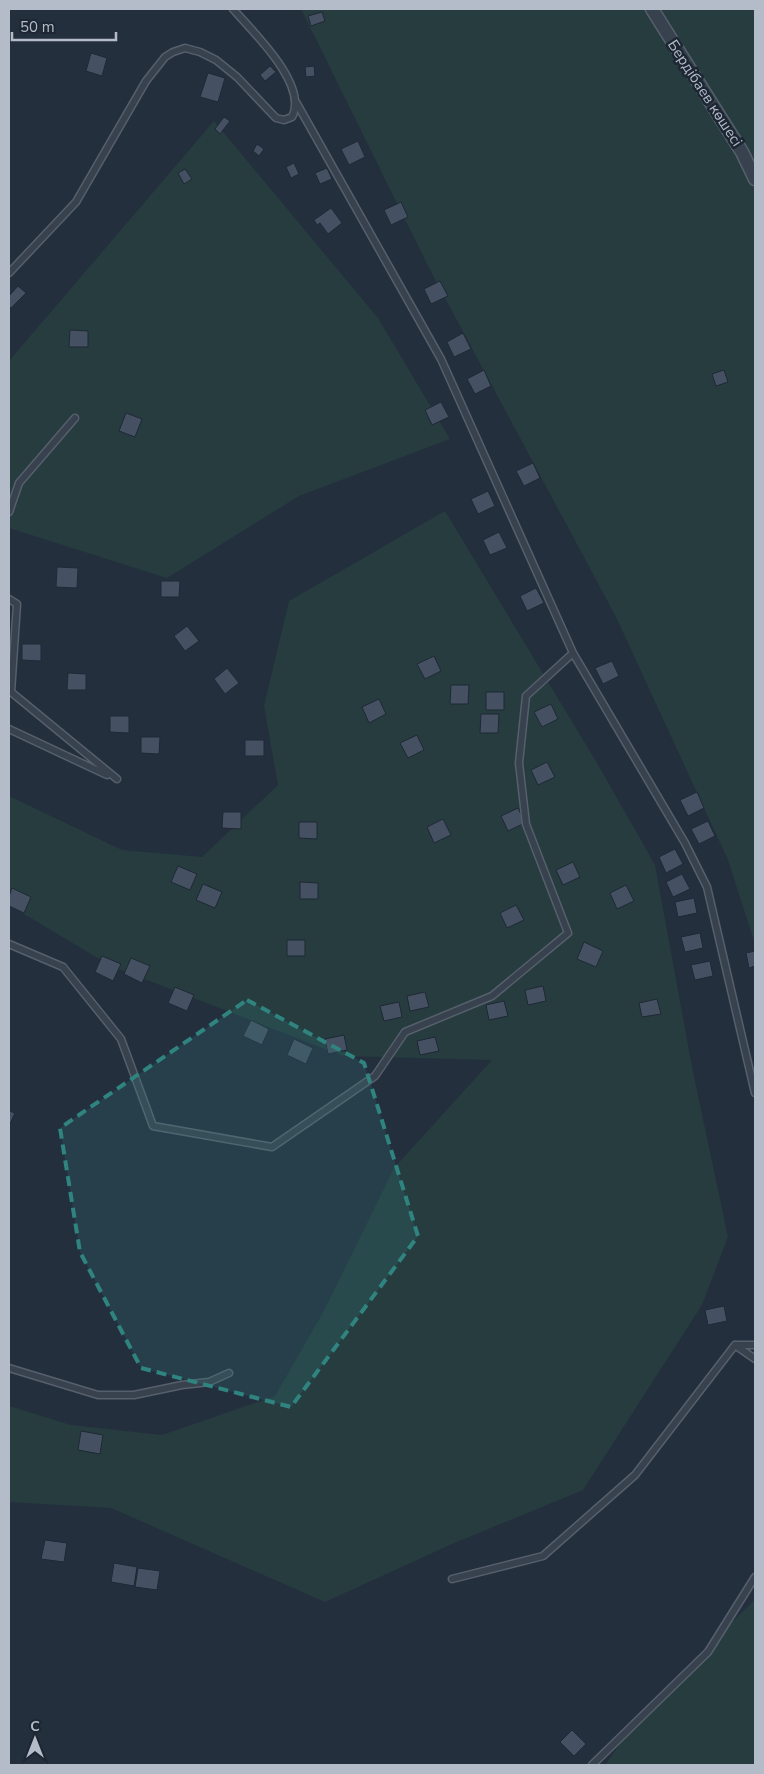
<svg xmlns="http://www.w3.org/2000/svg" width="764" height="1774" viewBox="0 0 764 1774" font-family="'Nunito Sans',sans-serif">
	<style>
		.green { fill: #263c3f }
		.building { fill: #455162; stroke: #1f2835 }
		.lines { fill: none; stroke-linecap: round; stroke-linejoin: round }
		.lane-casing { stroke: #565f6c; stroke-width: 9 }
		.street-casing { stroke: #565f6c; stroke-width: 15 }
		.lane { stroke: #38414e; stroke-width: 6 }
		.street { stroke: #38414e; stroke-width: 12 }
		.marked { fill: #308480; fill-opacity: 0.2; stroke: #308480; stroke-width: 4; stroke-dasharray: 10 6; stroke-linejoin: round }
		.labels { text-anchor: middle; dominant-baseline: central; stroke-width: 5; stroke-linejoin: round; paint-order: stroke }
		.street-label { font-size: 15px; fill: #b4bcc9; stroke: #1d2633 }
	</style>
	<rect width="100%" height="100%" fill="#242f3e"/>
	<!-- green -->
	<path class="green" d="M301,9h454v935l-27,-84 -112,-243 -187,-349z
		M214,121l164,197 72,121 -151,57 -132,82 -158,-50v-167z
		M445,511l152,252 58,102 37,202 36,170 -26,68 -119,185 -131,54 -127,58 -214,-94 -102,-6v-96l62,19 91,10 113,-39 50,-87 69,-141 98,-108 -149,-4 -232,-90 -102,-61v-109l113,54 80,7 76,-72 -14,-79 25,-105z
		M755,1599v166h-150l32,-45z"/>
	<!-- building -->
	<path class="building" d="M322,12l3,9 -14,5 -3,-10z
		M91,53l16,5 -5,18 -16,-5z
		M270,66l6,6 -11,9 -5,-6z
		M314,66l1,10 -9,1 -1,-10z
		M208,73l17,5 -7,24 -18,-5z
		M224,117l6,4 -10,13 -5,-5z
		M358,141l7,16 -16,8 -8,-16z
		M257,144l7,5 -5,7 -6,-5z
		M294,163l5,11 -8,4 -5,-11z
		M327,168l5,11 -12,5 -5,-11z
		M185,169l7,10 -8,5 -6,-11z
		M401,202l7,15 -17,8 -7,-15z
		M331,208l11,15 -14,11 -8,-11 -3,2 -3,-5z
		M440,281l8,15 -17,8 -7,-15z
		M18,286l8,7 -15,15 -2,-2v-10z
		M70,330l18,1v16h-19z
		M463,333l8,16 -17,8 -7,-15z
		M484,370l7,16 -16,8 -8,-15z
		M724,370l4,12 -12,4 -4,-12z
		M441,402l8,15 -17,8 -7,-15z
		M126,413l16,6 -7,18 -16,-6z
		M533,463l7,15 -16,8 -8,-15z
		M488,491l7,15 -17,8 -7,-15z
		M499,532l8,16 -17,7 -7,-15z
		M57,567l21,1 -1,20 -21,-1z
		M161,581h19l-1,16h-18z
		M536,588l8,15 -17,8 -7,-15z
		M187,626l12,15 -14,10 -11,-15z
		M22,644h19v17l-19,-1z
		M434,656l7,15 -16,8 -8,-15z
		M612,661l7,15 -16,8 -8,-16z
		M227,668l12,15 -14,11 -11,-15z
		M68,673l18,1v16h-19z
		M451,685h18l-1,19h-18z
		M486,692h18v18h-18z
		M379,699l7,15 -17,9 -7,-16z
		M551,704l7,15 -16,8 -8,-15z
		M481,714h18l-1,19h-18z
		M110,716h19v17l-19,-1z
		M417,735l7,15 -16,8 -8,-15z
		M141,737h19l-1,17 -18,-1z
		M245,740h19v16h-19z
		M547,762l8,15 -17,8 -7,-15z
		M697,792l7,16 -16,8 -8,-16z
		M518,808l7,15 -17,8 -7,-15z
		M223,812h18v17l-19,-1z
		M443,819l8,16 -17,8 -7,-16z
		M708,821l7,15 -16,8 -8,-15z
		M299,822h18v17l-18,-1z
		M675,849l8,15 -17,9 -7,-16z
		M573,862l7,15 -17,8 -7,-15z
		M178,866l19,8 -7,16 -19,-8z
		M682,874l8,15 -17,8 -7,-15z
		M300,882l18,1v16h-18z
		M203,884l19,8 -7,16 -19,-8z
		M626,885l8,16 -17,8 -7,-16z
		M12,888l19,9 -7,16 -15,-7v-10z
		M694,898l3,15 -19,4 -3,-15z
		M516,905l8,15 -17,8 -7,-15z
		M700,933l3,15 -18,4 -4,-15z
		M287,940h18v16h-18z
		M584,942l19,9 -7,16 -19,-8z
		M755,951v15l-6,2 -3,-15z
		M102,956l19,8 -8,17 -18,-9z
		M131,958l19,8 -8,17 -18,-9z
		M710,961l3,15 -18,4 -4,-15z
		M543,986l3,15 -18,4 -3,-15z
		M175,987l19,8 -7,16 -19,-8z
		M425,992l4,15 -19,4 -3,-15z
		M657,999l4,15 -19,3 -3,-14z
		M504,1001l4,15 -19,4 -3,-15z
		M399,1002l3,15 -18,4 -4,-15z
		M251,1020l18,9 -7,16 -19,-9z
		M344,1035l3,15 -19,4 -3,-15z
		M435,1037l4,14 -19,4 -3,-14z
		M294,1039l19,9 -7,16 -19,-9z
		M9,1111l6,2 -6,13z
		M724,1306l3,15 -19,4 -3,-15z
		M81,1431l22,4 -3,19 -22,-4z
		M45,1540l22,3 -3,19 -23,-3z
		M114,1563l23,4 -3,19 -23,-4z
		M138,1568l22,3 -3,19 -22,-3z
		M572,1730l14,14 -12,12 -14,-14z"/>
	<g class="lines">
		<defs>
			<path id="lane" d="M296,102l145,257 132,294 112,190 22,44 48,206
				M9,273l67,-71 70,-121 19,-24 8,-5 12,-4 15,4 16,8 21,17 39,41 8,2 8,-3c17,-32 -39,-85 -59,-108
				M9,512l10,-29 56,-65
				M9,599l8,5 -6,88 106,87
				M9,729l98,46
				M9,944l54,23 58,72 32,87 119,21 103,-71 30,-44 87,-36 76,-63 -42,-109 -7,-61 7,-67 47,-43
				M736,1345h19
				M9,1368l89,27h36l48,-10 27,-3 20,-9
				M452,1579l91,-23 92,-81 100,-130 20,14
				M592,1765l116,-113 47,-75"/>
			<path id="street" d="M652,9l90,143 13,27"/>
		</defs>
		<!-- lane casing -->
		<use href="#lane" class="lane-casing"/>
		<!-- street casing -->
		<use href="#street" class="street-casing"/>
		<!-- lane -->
		<use href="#lane" class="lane"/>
		<!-- street -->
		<use href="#street" class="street"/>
	</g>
	<!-- marked area -->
	<path class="marked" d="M247,1000l117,63 54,173 -127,171 -150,-39 -61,-116 -20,-124z"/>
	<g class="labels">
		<!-- street labels -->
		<g class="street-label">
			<text transform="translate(705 93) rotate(57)">Бердібаев көшесі</text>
		</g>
	</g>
	<!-- border -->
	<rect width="764" height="1774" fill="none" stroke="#b4bcc9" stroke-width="20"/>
	<!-- north arrow -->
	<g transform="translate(35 1739)" stroke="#1d2633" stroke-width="4" paint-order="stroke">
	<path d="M0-4L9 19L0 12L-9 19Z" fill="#b4bcc9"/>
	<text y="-8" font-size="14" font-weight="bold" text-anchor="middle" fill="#b4bcc9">С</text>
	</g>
	<!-- scale -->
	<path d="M12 32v8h104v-8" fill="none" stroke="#b4bcc9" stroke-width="2.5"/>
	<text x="20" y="32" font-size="15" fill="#b4bcc9" stroke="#1d2633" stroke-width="4" paint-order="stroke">50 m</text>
</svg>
